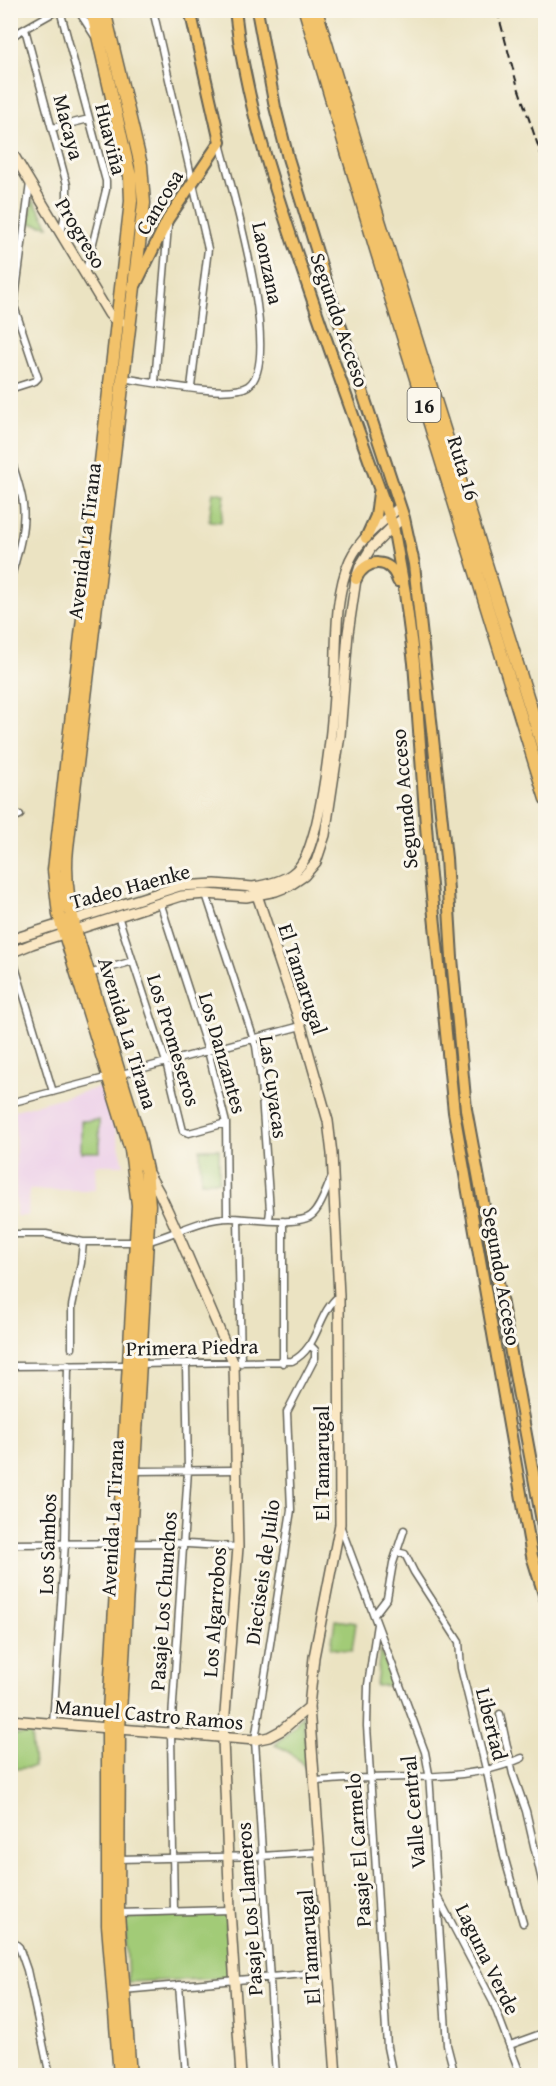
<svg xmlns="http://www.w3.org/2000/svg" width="556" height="2086" viewBox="0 0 556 2086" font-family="'Gentium Book Plus',serif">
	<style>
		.built { fill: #edd1e9 }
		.green { fill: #a2cb77; stroke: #5f744a; stroke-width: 1.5 }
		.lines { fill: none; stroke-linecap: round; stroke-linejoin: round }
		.street-casing { stroke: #646256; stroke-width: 9 }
		.secondary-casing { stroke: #646256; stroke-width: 12 }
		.primary-casing { stroke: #646256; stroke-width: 14 }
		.highway-casing { stroke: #646256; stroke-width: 15 }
		.street { stroke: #fff; stroke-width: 6 }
		.secondary { stroke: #fae7c3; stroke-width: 9 }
		.primary { stroke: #f2c26a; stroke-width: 10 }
		.highway { stroke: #f2c26a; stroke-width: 12 }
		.rail { stroke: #1c1c1c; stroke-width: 2; stroke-dasharray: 9 4.5; stroke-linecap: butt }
		.labels { text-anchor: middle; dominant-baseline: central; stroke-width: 6; stroke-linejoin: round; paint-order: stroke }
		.shield { fill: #fbf7ec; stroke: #5f5e5a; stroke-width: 1.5 }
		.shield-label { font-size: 20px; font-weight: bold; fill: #1c1c1c }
		.street-label { font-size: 21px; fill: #1c1c1c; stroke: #fbf7ec }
	</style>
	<rect width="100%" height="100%" fill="#fbf7ec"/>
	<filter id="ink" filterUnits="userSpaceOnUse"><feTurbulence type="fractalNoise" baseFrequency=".0167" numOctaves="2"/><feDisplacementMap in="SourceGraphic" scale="12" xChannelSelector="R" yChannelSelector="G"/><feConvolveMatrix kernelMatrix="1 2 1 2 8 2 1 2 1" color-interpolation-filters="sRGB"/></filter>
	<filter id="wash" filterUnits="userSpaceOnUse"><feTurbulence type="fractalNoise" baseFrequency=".008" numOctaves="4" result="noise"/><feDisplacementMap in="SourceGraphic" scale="24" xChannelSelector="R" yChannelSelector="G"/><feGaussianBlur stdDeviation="1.35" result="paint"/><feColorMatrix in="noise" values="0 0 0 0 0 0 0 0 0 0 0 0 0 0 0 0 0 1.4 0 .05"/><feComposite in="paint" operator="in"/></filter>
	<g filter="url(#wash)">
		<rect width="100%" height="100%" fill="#ebe3c2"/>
		<!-- built -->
		<path class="built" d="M105,1086l19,79h-29l1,25h-67l-1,26h-12l-1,-106z"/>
		<!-- green -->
		<path class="green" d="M33,199l16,27 -20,-3z
			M213,492l12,2 -4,28 -12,-1z
			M99,1120l1,32h-19v-31z
			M200,1149h19v32h-18z
			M335,1620l21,3 -4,28 -21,-3z
			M380,1649l13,36 -17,1z
			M303,1713l4,56c-9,-11 -18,-19 -32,-24l20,-19z
			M31,1734l3,33 -19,2 -3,-34z
			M226,1913l2,65 -100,4 -3,-64z"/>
	</g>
	<g filter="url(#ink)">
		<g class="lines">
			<defs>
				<path id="street" d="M60,10l46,171v9l-21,85
					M78,10l16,25
					M153,10l55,239 -17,138
					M10,25l6,9
					M25,29l42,156v18l-6,31
					M10,37l48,-27
					M52,128l37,-9
					M121,378c26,3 107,21 127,8 36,-24 -18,-203 -28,-243
					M155,382l13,-156
					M10,389l25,-8 3,-3 -24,-72 16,-123
					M10,457c5,15 11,31 13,47 3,25 -6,52 -13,76
					M10,819l10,-4
					M206,894l50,152 5,35 9,130 -1,8
					M160,902l48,149 18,72 1,95
					M118,916l48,146 17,69 6,2 37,-10
					M11,953l42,139
					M89,974l44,-13
					M118,1075l183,-49
					M10,1103l99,-26
					M238,1219l3,144
					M10,1234h36l37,8h53
					M146,1242c28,-7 55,-24 84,-24 18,0 69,9 82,-3 9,-8 14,-25 19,-36
					M72,1348v-42l9,-43 2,-21
					M283,1363v-142
					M140,1364l152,-3c27,-13 25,-48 47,-65
					M10,1366l120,-1
					M134,1471l102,-1
					M340,1525l85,227 4,22 18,271 8,31
					M10,1544l161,-1 67,4
					M397,1552l8,2 9,18 45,70 2,26 27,109 16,79 19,67
					M374,1615l13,-17 6,-35 11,-33
					M377,1624l-9,61 -1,41 20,321 6,29
					M500,1714l13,60 13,37 20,87
					M53,1724l12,-181 3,-178
					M315,1781c19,-1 37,-3 56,-3 52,-2 103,2 151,-20
					M118,1859l144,-3 58,-4
					M438,1897l55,105 28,74
					M174,1911l-3,-177 17,-264 -2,-106
					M118,1913l112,-3
					M10,1939l9,8 8,23 23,106
					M179,1985l7,91
					M123,1990l205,-18
					M510,2045l36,-13
					M276,2076l-21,-336 36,-230 -4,-98 28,-54v-8l-5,-5"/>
				<path id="secondary" d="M10,149l99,165 7,7 5,1
					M253,887c13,-2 28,-5 39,-13 15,-11 19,-31 24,-48 11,-46 16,-97 19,-144 2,-40 -1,-86 15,-122 10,-22 32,-38 50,-53
					M10,940l170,-54 35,-2 38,3 4,8 44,131 27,95 4,33 7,142 1,228 -26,133 -5,50 27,369
					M10,953l22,-9 149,-48 25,-2 40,3 30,-6 13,-5 15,-10 12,-14 9,-27 15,-100 8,-102 8,-54 4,-13 11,-18 22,-22 11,-8
					M147,1171l12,21 14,30 61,142 4,183 -15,192 7,171 11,166
					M10,1720l245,20 14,-3 13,-7 27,-23"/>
				<path id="primary" d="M235,10c10,90 38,174 67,259 29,86 60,172 91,257l12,67 9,70 15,203 25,246 78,444 14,45
					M257,10l18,97 13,51 41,133 75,227 10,46 32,294 6,100 14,151 80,434
					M136,284l32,-65 52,-77 -30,-132
					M366,538l10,-22 3,-23
					M356,579c9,-21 35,-22 42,2"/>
				<path id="highway" d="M92,10l38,166 1,25 -77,669 5,45 72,235 7,55 -30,524v196l12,151
					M104,10l37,155 3,38 -77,645c-3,28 1,55 8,82l63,204 8,36 3,35 -30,525 -1,183 12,163
					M305,10l71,239 170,550
					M316,10l57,191 173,556"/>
			</defs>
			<!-- street casing -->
			<use href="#street" class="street-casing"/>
			<!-- secondary casing -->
			<use href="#secondary" class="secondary-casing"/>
			<!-- primary casing -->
			<use href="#primary" class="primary-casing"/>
			<!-- highway casing -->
			<use href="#highway" class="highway-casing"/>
			<!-- street -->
			<use href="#street" class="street"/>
			<!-- secondary -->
			<use href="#secondary" class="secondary"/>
			<!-- primary -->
			<use href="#primary" class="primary"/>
			<!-- highway -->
			<use href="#highway" class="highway"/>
			<!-- rail -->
			<path class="rail" d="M497,10l20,74 29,85"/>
		</g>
	</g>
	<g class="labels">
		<!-- shield labels -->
		<rect class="shield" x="407.5" y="388" width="33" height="34" rx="4.5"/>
		<g class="shield-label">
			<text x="424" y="405">16</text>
		</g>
		<!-- street labels -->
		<g class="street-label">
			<text transform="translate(69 127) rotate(75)">Macaya</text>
			<text transform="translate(111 139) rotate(76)">Huaviña</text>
			<text transform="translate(159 202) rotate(-59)">Cancosa</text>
			<text transform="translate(81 233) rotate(59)">Progreso</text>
			<text transform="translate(268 263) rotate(78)">Laonzana</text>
			<text transform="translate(340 320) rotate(71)">Segundo Acceso</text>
			<text transform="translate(464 468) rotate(73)">Ruta 16</text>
			<text transform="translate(84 541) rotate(-83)">Avenida La Tirana</text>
			<text transform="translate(404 799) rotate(-95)">Segundo Acceso</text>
			<text transform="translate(130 886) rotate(-15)">Tadeo Haenke</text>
			<text transform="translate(303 979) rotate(72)">El Tamarugal</text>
			<text transform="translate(128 1033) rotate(73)">Avenida La Tirana</text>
			<text transform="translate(174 1040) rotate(73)">Los Promeseros</text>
			<text transform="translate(223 1053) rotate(74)">Los Danzantes</text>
			<text transform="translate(274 1087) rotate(82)">Las Cuyacas</text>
			<text transform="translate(502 1276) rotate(80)">Segundo Acceso</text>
			<text transform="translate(192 1347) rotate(-1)">Primera Piedra</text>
			<text transform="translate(321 1463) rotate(-90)">El Tamarugal</text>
			<text transform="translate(112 1518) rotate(-87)">Avenida La Tirana</text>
			<text transform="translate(47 1544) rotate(-88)">Los Sambos</text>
			<text transform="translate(262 1572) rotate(-82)">Dieciseis de Julio</text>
			<text transform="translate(163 1601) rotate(-86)">Pasaje Los Chunchos</text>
			<text transform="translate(214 1612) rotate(-86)">Los Algarrobos</text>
			<text transform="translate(149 1714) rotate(5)">Manuel Castro Ramos</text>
			<text transform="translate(492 1724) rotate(76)">Libertad</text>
			<text transform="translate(413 1812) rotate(-95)">Valle Central</text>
			<text transform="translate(358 1850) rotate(-94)">Pasaje El Carmelo</text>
			<text transform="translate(249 1909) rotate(-94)">Pasaje Los Llameros</text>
			<text transform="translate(309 1947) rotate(-94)">El Tamarugal</text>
			<text transform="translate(488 1959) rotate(64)">Laguna Verde</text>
		</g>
	</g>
	<!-- margin -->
	<rect width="556" height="2086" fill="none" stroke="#fbf7ec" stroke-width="36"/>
</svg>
